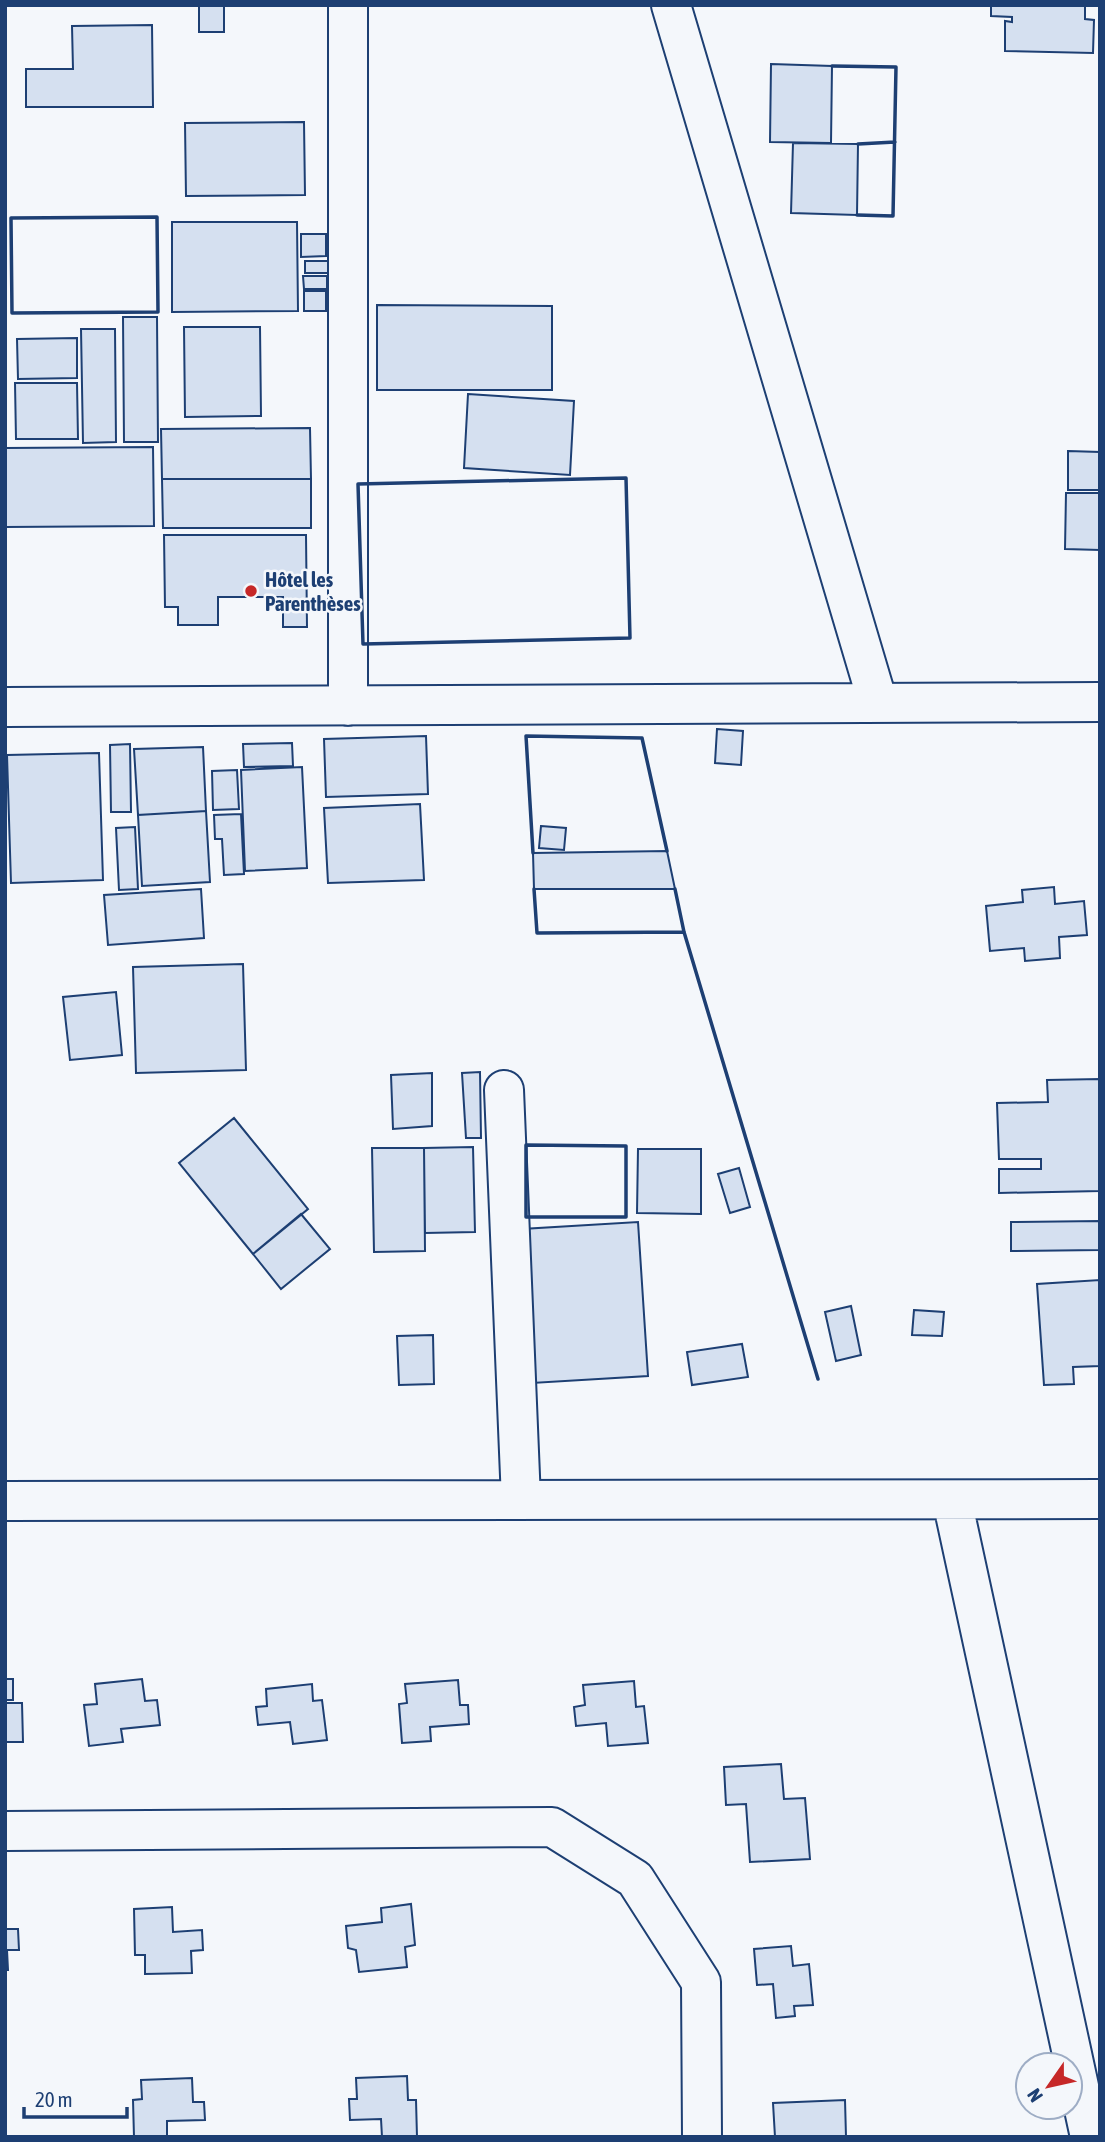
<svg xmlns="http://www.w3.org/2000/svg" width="1105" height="2142" viewBox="0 0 1105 2142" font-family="'Asap Condensed',sans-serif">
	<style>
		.building { fill: #d5e0f0; stroke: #1d3f73; stroke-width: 2 }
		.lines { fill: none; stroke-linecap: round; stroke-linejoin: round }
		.minor-casing { stroke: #1d3f73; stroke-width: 42 }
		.minor { stroke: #f4f7fb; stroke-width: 38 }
		.wall { stroke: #1d3f73; stroke-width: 3.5 }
		.poi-dot { fill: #c62828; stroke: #f4f7fb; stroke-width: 2.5 }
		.labels { text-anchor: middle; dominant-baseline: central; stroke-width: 5; stroke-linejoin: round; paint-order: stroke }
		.poi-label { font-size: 21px; font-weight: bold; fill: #1d3f73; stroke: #f4f7fb; text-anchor: start }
	</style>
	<rect width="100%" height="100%" fill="#f4f7fb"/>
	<!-- building -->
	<path class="building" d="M199,5h25v27h-25z
		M991,5h94v14l9,1 -1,33 -88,-2v-30l7,1v-5l-21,-1z
		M152,25l1,82h-127v-38h47l-1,-43z
		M771,64l61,2 -1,77 -61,-1z
		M304,122l1,73 -119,1 -1,-73z
		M793,143l65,1 -1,71 -66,-2z
		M172,222h125l1,89 -126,1z
		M301,234h25v22l-25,1z
		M305,261h24l1,12h-25z
		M303,276h24v13h-23z
		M304,291h22v20h-22z
		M377,305l175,1v84h-175z
		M123,317h34l1,125h-34z
		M184,327h76l1,89 -76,1z
		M81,329h34l1,113 -33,1z
		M77,338v40l-59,1 -1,-40z
		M15,383h62l1,56h-62z
		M468,394l106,7 -4,74 -106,-7z
		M310,428l1,51h-149l-1,-50z
		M153,447l1,79 -149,1v-79z
		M1068,451l32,1v38h-32z
		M162,479h149v49h-148z
		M1066,493h34v57l-35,-1z
		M164,535h142l1,92h-24v-30h-65v28h-40v-18h-13z
		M717,729l26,2 -2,34 -26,-2z
		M426,736l2,58 -102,3 -2,-58z
		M292,743l1,23 -49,1 -1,-23z
		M130,744l1,68h-20l-1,-67z
		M203,747l3,64 -68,4 -4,-66z
		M99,753l4,127 -92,3 -4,-128z
		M302,767l5,101 -62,3 -4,-101z
		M237,770l2,39 -26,1 -1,-39z
		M420,804l4,76 -96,3 -4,-75z
		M206,811l4,71 -68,4 -4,-71z
		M241,814l3,60 -20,1 -2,-36h-7l-1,-24z
		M541,826l25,2 -2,22 -25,-2z
		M135,827l3,62 -19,1 -3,-62z
		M667,851l8,38h-141l-1,-36z
		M1054,887l1,17 29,-3 3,34 -28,2 1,21 -35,3 -1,-13 -34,3 -4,-45 37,-4 -1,-12z
		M201,889l3,49 -96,7 -4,-50z
		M243,964l3,106 -110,3 -3,-106z
		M116,992l6,63 -52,5 -7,-63z
		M480,1072l1,66h-15l-4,-65z
		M432,1073v53l-39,3 -2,-54z
		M1100,1079v112l-101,2v-24h42v-10h-42l-2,-56 51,-1 -1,-22z
		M234,1118l74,91 -55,45 -74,-91z
		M473,1147l2,85 -50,1 -1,-85z
		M372,1148h52l1,103 -51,1z
		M638,1149h63v65l-64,-1z
		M739,1168l11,39 -20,6 -12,-39z
		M301,1214l29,35 -49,40 -28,-35z
		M1100,1221v29l-89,1v-29z
		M638,1222l10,154 -116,7 -10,-154z
		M1100,1280v86l-27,1 1,17 -30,1 -7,-101z
		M851,1306l10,49 -25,6 -11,-49z
		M914,1310l30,2 -2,24 -30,-1z
		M433,1335l1,49 -35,1 -2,-49z
		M742,1344l6,33 -56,8 -5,-33z
		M5,1679h8v21h-8z
		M142,1679l3,22 12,-1 3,25 -39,4 2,13 -34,4 -5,-41 13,-1 -2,-20z
		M458,1680l2,25h8l1,19 -39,3 1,14 -29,2 -3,-39 8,-1 -2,-19z
		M634,1681l2,26 8,-1 4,37 -40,3 -2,-23 -30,3 -2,-19 11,-2 -2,-20z
		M312,1684l1,17 9,-1 5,40 -34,4 -3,-22 -32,3 -2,-18 11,-1 -1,-17z
		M5,1703h17l1,39h-18z
		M781,1764l3,35 21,-1 5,61 -60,3 -4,-58 -20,1 -2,-38z
		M411,1904l4,41 -10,2 2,20 -48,5 -3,-22 -8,-2 -2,-22 36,-4 -1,-14z
		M172,1907l1,25 29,-2 1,20 -12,1 1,22 -47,1v-19h-10l-1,-46z
		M5,1929h13l1,21h-12l1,20h-3z
		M791,1946l2,20 16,-2 4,41 -19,1 1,10 -19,2 -3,-34 -16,1 -3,-36z
		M407,2076l1,24h8l1,37h-35l-1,-18 -31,1 -1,-21h8l-1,-21z
		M192,2078l1,24h11l1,18 -38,1v16h-33l-1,-37 9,-1 -1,-19z
		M845,2100l1,37h-71l-2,-34z"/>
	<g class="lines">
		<defs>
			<path id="minor" d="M348,5v701
				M671,5l207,698
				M5,707l1095,-5
				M504,1090l17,410
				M952,1500l138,637
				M5,1501l1095,-2
				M5,1831l547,-4 83,52 66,103 1,155"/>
		</defs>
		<!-- minor casing -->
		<use href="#minor" class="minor-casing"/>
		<!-- minor -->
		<use href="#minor" class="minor"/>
		<!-- wall -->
		<path class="wall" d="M832,66l64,1 -3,149 -36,-1
			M858,144l37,-2
			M157,217l1,95 -146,1 -1,-95z
			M626,478l4,160 -267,6 -5,-160z
			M533,853l-7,-117 116,2 25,113
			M534,889l3,44 147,-1
			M675,889l9,43 134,447
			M526,1145l100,1v71h-100z"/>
	</g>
	<!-- markers -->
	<circle class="poi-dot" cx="251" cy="591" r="7"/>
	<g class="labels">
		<!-- poi labels -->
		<g class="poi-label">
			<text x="265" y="579">Hôtel les<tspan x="265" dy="24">Parenthèses</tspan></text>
		</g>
	</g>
	<!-- border -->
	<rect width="1105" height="2142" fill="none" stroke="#1d3f73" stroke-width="14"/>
	<!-- north arrow -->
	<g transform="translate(1049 2086) rotate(236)"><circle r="33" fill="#f4f7fb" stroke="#9eadc5" stroke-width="2"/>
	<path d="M0-5L12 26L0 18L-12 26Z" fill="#c62828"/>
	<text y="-10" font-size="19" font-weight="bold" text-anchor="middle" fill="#1d3f73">N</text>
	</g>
	<!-- scale -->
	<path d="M24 2107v10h103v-10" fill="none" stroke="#1d3f73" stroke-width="3.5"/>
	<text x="35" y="2107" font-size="21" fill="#1d3f73" stroke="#f4f7fb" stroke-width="5" paint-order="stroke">20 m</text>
</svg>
